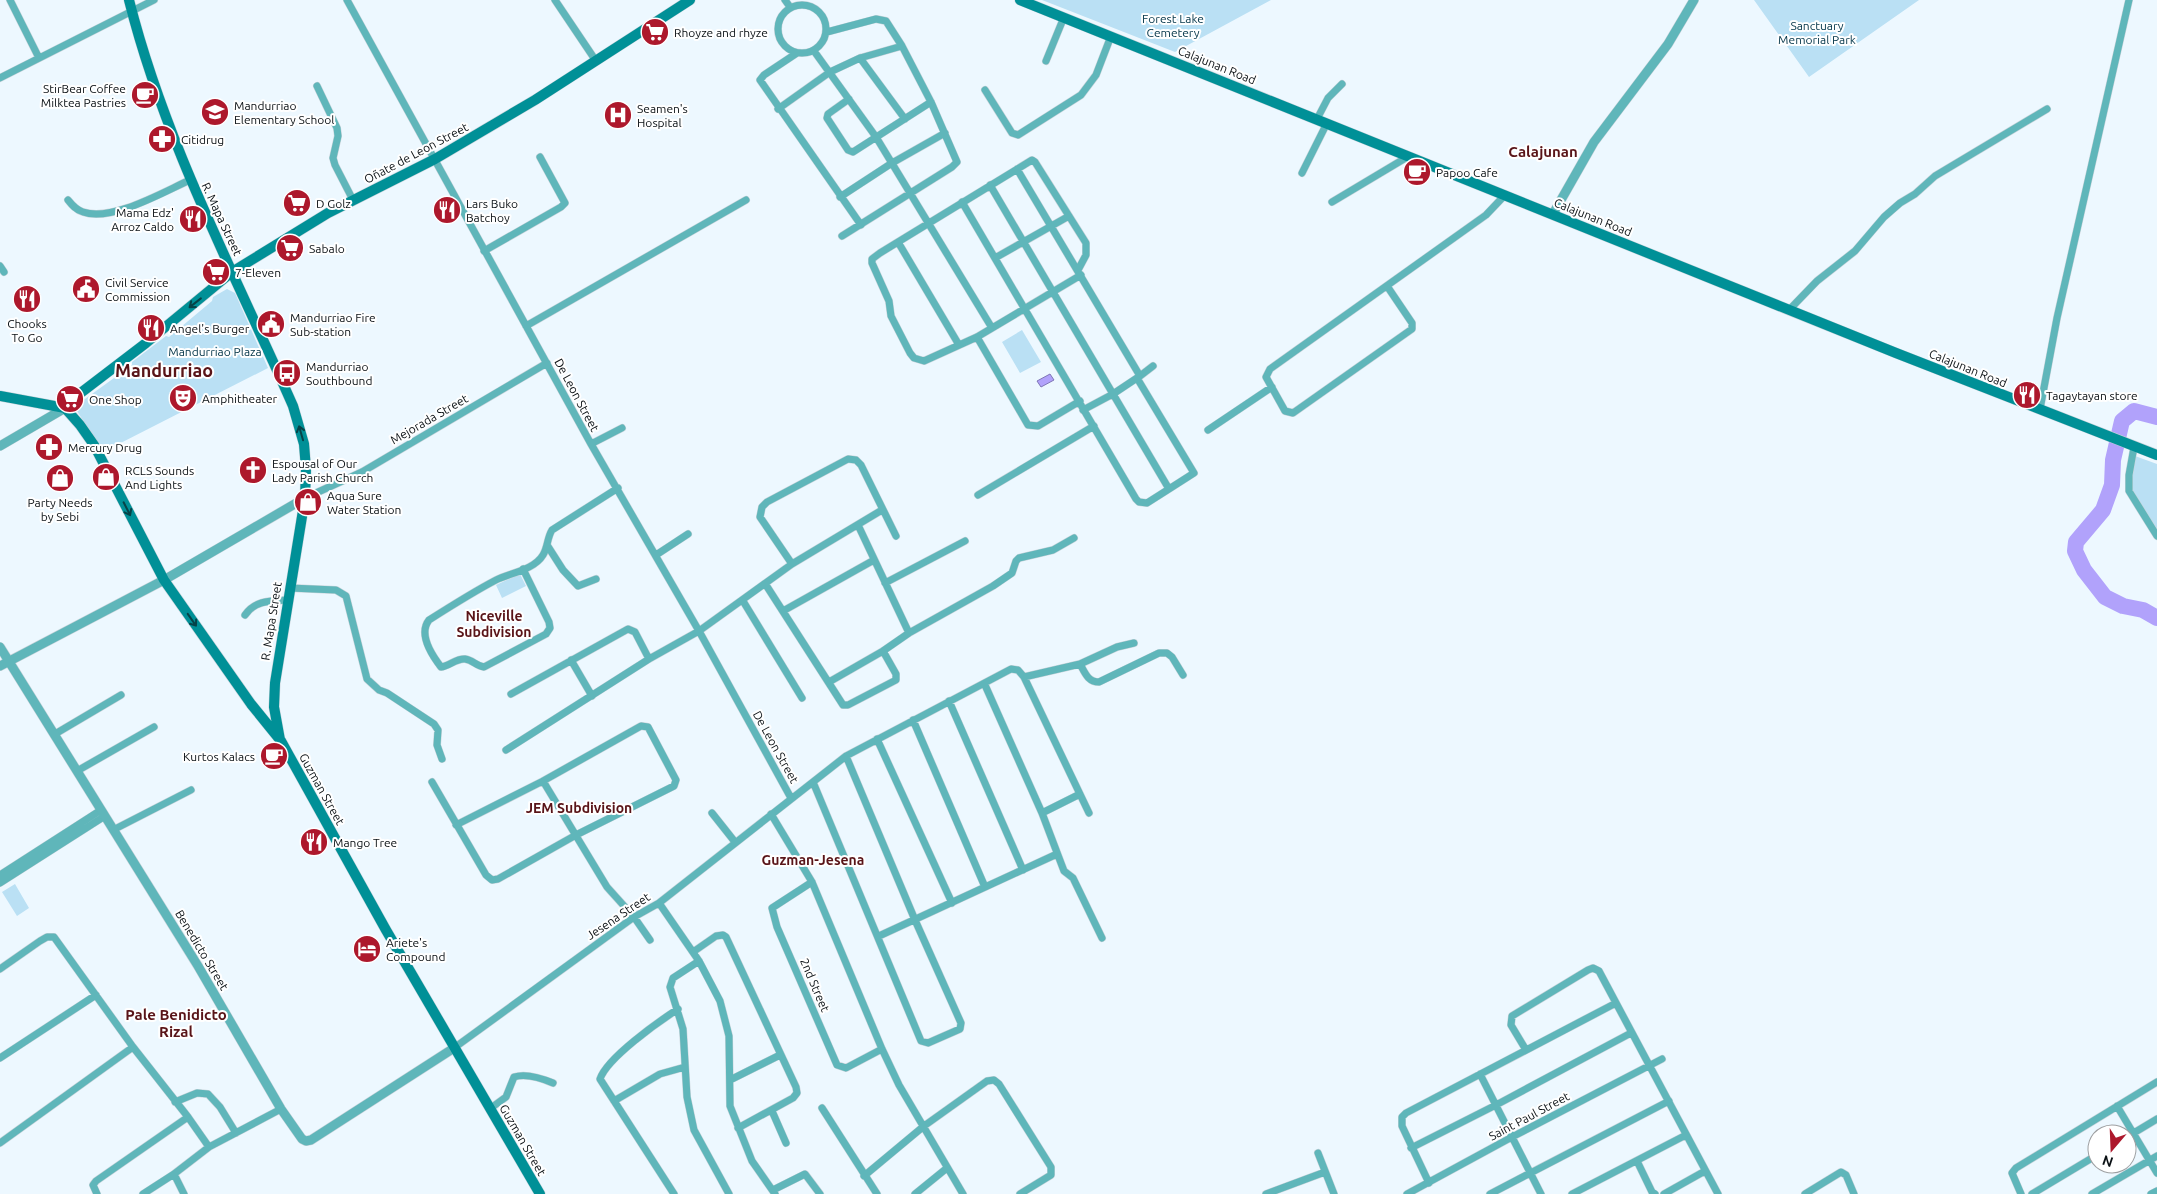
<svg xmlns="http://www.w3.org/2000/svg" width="2157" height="1194" viewBox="0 0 2157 1194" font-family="Ubuntu,sans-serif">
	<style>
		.green { fill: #bae0f4 }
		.water { fill: #b1a2fb; stroke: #7f76b6 }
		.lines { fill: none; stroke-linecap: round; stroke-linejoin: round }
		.river { stroke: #b1a2fb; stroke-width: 16 }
		.minor-casing { stroke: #c9d3d9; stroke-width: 8 }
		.tertiary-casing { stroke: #c9d3d9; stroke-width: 10 }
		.secondary-casing { stroke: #c9d3d9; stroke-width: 11 }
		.minor { stroke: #5fb6ba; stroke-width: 7 }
		.tertiary { stroke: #5fb6ba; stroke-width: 9 }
		.secondary { stroke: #009097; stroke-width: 10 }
		.oneway { stroke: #064348 }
		.labels { text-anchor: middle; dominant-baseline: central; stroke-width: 4; stroke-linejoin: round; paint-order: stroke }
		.park-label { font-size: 12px; fill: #003347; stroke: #fff }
		.poi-label { font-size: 12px; fill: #0a1014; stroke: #fff; text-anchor: start }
		.street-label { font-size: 12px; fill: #0a1014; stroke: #fff }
		.neighbourhood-label { font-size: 14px; font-weight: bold; fill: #591418; stroke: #fff }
		.quarter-label { font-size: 15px; font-weight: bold; fill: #591418; stroke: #fff }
		.district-label { font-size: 18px; font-weight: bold; fill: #591418; stroke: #fff }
	</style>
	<rect width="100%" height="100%" fill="#edf8ff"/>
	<!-- green -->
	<path class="green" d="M1042,0h229l-96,52z
		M1754,0h165l-110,77z
		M227,289l8,4 33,75 -165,84 -26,-41c0,-6 1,-9 6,-13l2,1 47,-34v-3l34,-26 3,1 43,-36 1,-4z
		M1022,330l19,32 -21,11 -18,-31z
		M2135,456l22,8v65l-26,-39z
		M520,574l6,12 -24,12 -6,-13z
		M15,884l14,24 -12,8 -15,-24z"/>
	<!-- water -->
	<path class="water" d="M1050,374l4,6 -13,7 -4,-6z"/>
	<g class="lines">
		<!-- river -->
		<path class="river" d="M2157,417l-23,-6 -12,10 -9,39 -1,25 -9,25 -27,32 -1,9 9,19 21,27 18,9 20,4 14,8"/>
		<defs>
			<path id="minor" d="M10,0l29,58
				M347,0l244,444 108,187 92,167
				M555,0l41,61
				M785,0l5,7
				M778 29a24 24 0 1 1 48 0a24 24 0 1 1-48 0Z
				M827,32l49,-13 10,2 16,25 29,56 26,60 -5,5 -110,69
				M814,51l62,86 116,191
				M797,53l-33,22 -4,5 101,145
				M860,58l45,61
				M1046,61l18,-44
				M0,78l154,-78
				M317,86l20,42 1,8 -5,22 2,7 18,35
				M985,90l27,43 6,2 63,-40 15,-20 15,-39
				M849,99l-21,15 -1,4 21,32 5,2 78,-50
				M778,109l52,-37 30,-14 42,-12
				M1317,119l11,-21 14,-14
				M1302,173l25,-50
				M990,185l123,209 -30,16
				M840,197l52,-34 53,-30
				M68,200c4,5 8,10 15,12 29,10 80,-20 107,-32
				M962,202l174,297 3,3 8,1 22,-14 -56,-95 27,-18 -123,-207
				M1332,202l77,-46
				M898,242l61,103
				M484,251l77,-44 4,-4 -25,-46
				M995,258l74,-42
				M0,266l4,6
				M1078,270l8,-15v-12l-51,-81 -3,-2 -152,93 -8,6v4l17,38 2,15 19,37 4,5 10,3 53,-24 104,-62
				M1387,286l25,37v6l-119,84 -8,-2 -19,-34 4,-8 216,-154 19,-20
				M1790,309l27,-28 38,-30 29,-34 16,-14 15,-9 20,-18 112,-67
				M526,326l220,-126
				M977,337l51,88 10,1 42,-25
				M1140,376l13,-10
				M1137,378l57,95 -25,16
				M2040,409l17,-91 72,-318
				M1208,430l64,-43
				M591,444l31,-16
				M2134,447l-5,28v16l28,45
				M978,495l116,-69
				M305,498l57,-26 185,-109
				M858,525l51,108
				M547,545l16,25 15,16 18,-7
				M656,555l32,-21
				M792,564l-32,-47 2,-10 5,-5 81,-43 8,1 5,5 35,71
				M523,569l26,53 1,6 -4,6 -62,33c-8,-1 -11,-7 -19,-8 -8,-1 -16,7 -24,8 -10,-13 -23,-33 -12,-47 22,-14 44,-28 67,-40 14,-7 38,-10 47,-25 5,-8 4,-17 9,-25l66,-42
				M885,583l80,-42
				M766,585l77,120h5l48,-25v-6l-13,-23
				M290,588l46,2 10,6 21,83 12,11 8,3 47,31 4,6 -1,15 5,14
				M743,601l59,97
				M783,611l91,-51
				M245,615c10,-15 26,-14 43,-15
				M571,660l21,36
				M1080,664c5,9 8,18 19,18l60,-29h8l5,4 11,18
				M1024,677l56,-13 37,-17 17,-4
				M829,682l54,-31 26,-18 84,-47 19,-13 4,-12 3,-3 34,-8 21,-12
				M985,685l57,128 22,58 9,7 29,60
				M511,694l117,-65 7,3 14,27
				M949,701l74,169
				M913,720l72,167
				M55,734l66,-39
				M877,739l75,164
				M506,750l143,-91 50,-28 93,-67 90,-54
				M77,771l77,-44
				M543,781l64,106 27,30 16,23
				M432,782l54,93 6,5 6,-1 78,-44 98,-49 2,-6 -28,-53 -7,-1 -98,55 -87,44
				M813,782l108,259 7,2 32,-14 1,-6 -46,-103 -69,-164
				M712,813l23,29
				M1042,813l38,-19
				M771,814l41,68 70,167 17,36 64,109
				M113,830l78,-40
				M0,875l101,-65
				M812,882l-40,26 5,19 60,138 9,3 36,-19
				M0,883l105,-67
				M659,903l40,58 21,40 9,35 1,70 22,55 23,33
				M879,936l178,-82
				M693,952l23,-16 7,-1 3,2 70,150 1,6 -4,5 -55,30
				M699,961l-26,17 -3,9 13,42 4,68 7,33 35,64
				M0,969l40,-28 7,-4h7l79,110 55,70 -92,64 -3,4 4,9
				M454,1048l180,-131 25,-14 187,-147 165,-87 7,1 6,7 65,136
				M1526,1050l-15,-25 1,-9 76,-46 5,-2 6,3 119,223
				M0,1058l96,-63
				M1480,1074l61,120
				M730,1080l50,-25
				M614,1101l46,-27 25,-7
				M175,1102l22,-9 11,1 12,13 16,26
				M2117,1106l40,67
				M491,1108l15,-11 8,-20c12,-4 27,1 39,6
				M822,1108l55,86
				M772,1111l14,32
				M188,1117l21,30
				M2127,1137l30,-18
				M0,1143l133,-96
				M1411,1148l85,-43 135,-72
				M1318,1153l16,41
				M1637,1161l15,31 3,2
				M174,1174l10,20
				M864,1176l60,-50 63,-45 7,-1 5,4 52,83v8l-31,19
				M1429,1183l-27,-57v-9l4,-4 210,-110
				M773,1190l32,-16 15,20
				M143,1194l31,-20 35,-27 72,-38
				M674,1194l-74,-115c7,-21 58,-57 78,-70
				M915,1194l32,-26
				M1266,1194l59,-22
				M1407,1194l105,-57 150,-78
				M1490,1194l179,-93
				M1572,1194l114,-59
				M1664,1194l41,-23
				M1805,1194l36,-22 5,3 8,19
				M2021,1194l-9,-21 4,-5 141,-86
				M2032,1194l65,-39
				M2092,1194l65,-38
				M2151,1194l6,-3"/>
			<path id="tertiary" d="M1553,214l41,-72 74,-98 26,-44
				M0,446l65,-38
				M0,647l198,319 83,143 21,30 4,2 5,-1 143,-92
				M0,666l164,-86 141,-82"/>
			<path id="secondary" d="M129,0c36,143 105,272 164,406l11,38 2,25 -1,29 -30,185 -1,24 6,33
				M1020,0l876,353 261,102
				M0,396l65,12
				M65,408l15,17 14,20 70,135 87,124 30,37 105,189 154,264
				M65,408l9,-10 72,-55 86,-71 96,-59 107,-54 100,-59 155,-100"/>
		</defs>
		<!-- minor casing -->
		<use href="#minor" class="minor-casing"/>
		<!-- tertiary casing -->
		<use href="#tertiary" class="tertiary-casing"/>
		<!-- secondary casing -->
		<use href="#secondary" class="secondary-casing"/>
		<!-- minor -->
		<use href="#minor" class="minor"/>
		<!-- tertiary -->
		<use href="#tertiary" class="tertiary"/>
		<!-- secondary -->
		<use href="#secondary" class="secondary"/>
	</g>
	<!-- one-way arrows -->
	<defs><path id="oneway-shaft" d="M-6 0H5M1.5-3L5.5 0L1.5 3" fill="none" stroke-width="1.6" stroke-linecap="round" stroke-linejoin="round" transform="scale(1.25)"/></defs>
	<g class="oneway">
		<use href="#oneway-shaft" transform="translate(195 303) rotate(142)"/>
		<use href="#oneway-shaft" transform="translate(301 433) rotate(-106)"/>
		<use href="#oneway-shaft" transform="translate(127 509) rotate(63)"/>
		<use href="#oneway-shaft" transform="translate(192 620) rotate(55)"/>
	</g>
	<!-- icons -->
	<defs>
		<symbol id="supermarket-disc" viewBox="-11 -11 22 22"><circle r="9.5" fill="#ad182c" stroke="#fff"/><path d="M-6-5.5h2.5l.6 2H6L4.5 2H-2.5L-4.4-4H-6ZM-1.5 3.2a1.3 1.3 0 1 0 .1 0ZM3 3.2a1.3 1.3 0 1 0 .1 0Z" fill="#fff"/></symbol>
		<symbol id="cafe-disc" viewBox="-11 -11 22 22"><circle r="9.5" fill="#ad182c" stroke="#fff"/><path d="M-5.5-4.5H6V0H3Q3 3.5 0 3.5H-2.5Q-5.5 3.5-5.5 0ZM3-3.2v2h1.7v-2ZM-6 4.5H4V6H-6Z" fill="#fff"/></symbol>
		<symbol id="school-disc" viewBox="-11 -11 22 22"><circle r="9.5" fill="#ad182c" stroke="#fff"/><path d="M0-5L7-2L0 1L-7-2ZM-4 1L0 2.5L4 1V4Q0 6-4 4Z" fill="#fff"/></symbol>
		<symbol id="hospital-disc" viewBox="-11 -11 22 22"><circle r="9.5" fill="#ad182c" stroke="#fff"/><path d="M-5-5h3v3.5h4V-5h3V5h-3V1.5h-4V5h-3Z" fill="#fff"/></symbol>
		<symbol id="pharmacy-disc" viewBox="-11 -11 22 22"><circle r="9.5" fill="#ad182c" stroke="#fff"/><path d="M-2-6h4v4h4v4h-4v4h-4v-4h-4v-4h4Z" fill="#fff"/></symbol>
		<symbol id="restaurant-disc" viewBox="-11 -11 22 22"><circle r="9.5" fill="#ad182c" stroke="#fff"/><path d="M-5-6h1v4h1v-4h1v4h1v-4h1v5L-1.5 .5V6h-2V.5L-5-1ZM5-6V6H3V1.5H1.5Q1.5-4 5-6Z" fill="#fff"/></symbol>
		<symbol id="civic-disc" viewBox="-11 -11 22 22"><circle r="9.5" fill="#ad182c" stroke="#fff"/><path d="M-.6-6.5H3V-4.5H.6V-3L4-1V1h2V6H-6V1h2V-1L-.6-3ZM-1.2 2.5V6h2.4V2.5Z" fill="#fff"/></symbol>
		<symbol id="bus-disc" viewBox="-11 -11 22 22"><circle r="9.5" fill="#ad182c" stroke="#fff"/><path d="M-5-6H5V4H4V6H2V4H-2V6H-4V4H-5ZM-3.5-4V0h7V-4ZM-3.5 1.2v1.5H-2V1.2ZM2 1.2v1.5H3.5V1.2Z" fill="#fff"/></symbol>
		<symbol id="theatre-disc" viewBox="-11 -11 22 22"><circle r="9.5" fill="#ad182c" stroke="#fff"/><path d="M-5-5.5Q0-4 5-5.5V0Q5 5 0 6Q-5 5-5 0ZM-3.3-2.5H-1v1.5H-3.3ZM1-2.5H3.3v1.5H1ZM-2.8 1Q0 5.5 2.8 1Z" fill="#fff"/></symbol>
		<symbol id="church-disc" viewBox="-11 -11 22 22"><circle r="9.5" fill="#ad182c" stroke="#fff"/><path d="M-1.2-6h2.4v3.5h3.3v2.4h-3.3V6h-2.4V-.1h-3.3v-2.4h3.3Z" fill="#fff"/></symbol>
		<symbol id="shop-disc" viewBox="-11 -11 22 22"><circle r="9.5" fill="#ad182c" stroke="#fff"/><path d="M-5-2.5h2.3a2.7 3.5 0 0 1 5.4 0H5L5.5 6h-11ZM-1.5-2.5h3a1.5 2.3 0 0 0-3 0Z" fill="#fff"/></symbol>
		<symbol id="hotel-disc" viewBox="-11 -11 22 22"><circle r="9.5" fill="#ad182c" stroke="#fff"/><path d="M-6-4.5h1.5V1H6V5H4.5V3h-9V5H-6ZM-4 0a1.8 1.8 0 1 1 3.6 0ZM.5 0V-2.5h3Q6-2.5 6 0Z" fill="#fff"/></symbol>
	</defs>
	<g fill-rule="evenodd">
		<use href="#supermarket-disc" x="639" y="16" width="32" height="32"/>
		<use href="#cafe-disc" x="129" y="79" width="32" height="32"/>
		<use href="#school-disc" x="199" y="96" width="32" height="32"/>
		<use href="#hospital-disc" x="602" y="99" width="32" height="32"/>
		<use href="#pharmacy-disc" x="146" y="123" width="32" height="32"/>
		<use href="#cafe-disc" x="1401" y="156" width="32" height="32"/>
		<use href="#supermarket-disc" x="281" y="187" width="32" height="32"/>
		<use href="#restaurant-disc" x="431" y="194" width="32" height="32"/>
		<use href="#restaurant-disc" x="177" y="203" width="32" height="32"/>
		<use href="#supermarket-disc" x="274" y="232" width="32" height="32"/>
		<use href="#supermarket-disc" x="200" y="256" width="32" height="32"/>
		<use href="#civic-disc" x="70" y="273" width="32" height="32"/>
		<use href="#restaurant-disc" x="11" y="283" width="32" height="32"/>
		<use href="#civic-disc" x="255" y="308" width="32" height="32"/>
		<use href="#restaurant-disc" x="135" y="312" width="32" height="32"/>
		<use href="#bus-disc" x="271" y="357" width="32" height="32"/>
		<use href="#restaurant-disc" x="2011" y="379" width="32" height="32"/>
		<use href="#theatre-disc" x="167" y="382" width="32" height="32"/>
		<use href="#supermarket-disc" x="54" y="383" width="32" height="32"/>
		<use href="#pharmacy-disc" x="33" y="431" width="32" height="32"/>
		<use href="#church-disc" x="237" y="454" width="32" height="32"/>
		<use href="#shop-disc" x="90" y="461" width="32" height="32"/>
		<use href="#shop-disc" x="44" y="462" width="32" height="32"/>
		<use href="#shop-disc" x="292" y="486" width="32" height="32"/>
		<use href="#cafe-disc" x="258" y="740" width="32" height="32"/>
		<use href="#restaurant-disc" x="298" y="826" width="32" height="32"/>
		<use href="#hotel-disc" x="351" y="933" width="32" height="32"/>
	</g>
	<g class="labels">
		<!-- park labels -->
		<g class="park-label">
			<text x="1173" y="18">Forest Lake<tspan x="1173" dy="14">Cemetery</tspan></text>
			<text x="1817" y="25">Sanctuary<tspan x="1817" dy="14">Memorial Park</tspan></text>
			<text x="215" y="351">Mandurriao Plaza</text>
		</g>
		<!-- poi labels -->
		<g class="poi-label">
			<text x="674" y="32">Rhoyze and rhyze</text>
			<text x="126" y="88" text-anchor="end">StirBear Coffee<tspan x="126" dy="14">Milktea Pastries</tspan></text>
			<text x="234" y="105">Mandurriao<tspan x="234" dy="14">Elementary School</tspan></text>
			<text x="637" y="108">Seamen's<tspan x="637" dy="14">Hospital</tspan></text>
			<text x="181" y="139">Citidrug</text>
			<text x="1436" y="172">Papoo Cafe</text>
			<text x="316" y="203">D Golz</text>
			<text x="466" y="203">Lars Buko<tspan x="466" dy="14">Batchoy</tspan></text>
			<text x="174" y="212" text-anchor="end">Mama Edz'<tspan x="174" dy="14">Arroz Caldo</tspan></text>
			<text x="309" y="248">Sabalo</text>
			<text x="235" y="272">7-Eleven</text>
			<text x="105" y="282">Civil Service<tspan x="105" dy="14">Commission</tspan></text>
			<text x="290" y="317">Mandurriao Fire<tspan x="290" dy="14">Sub-station</tspan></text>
			<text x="27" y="323" text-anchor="middle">Chooks<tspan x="27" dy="14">To Go</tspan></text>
			<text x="170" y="328">Angel's Burger</text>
			<text x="306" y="366">Mandurriao<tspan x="306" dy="14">Southbound</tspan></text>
			<text x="2046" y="395">Tagaytayan store</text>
			<text x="202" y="398">Amphitheater</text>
			<text x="89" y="399">One Shop</text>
			<text x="68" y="447">Mercury Drug</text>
			<text x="272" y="463">Espousal of Our<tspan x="272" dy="14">Lady Parish Church</tspan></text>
			<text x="125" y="470">RCLS Sounds<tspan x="125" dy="14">And Lights</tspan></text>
			<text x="327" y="495">Aqua Sure<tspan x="327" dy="14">Water Station</tspan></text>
			<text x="60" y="502" text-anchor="middle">Party Needs<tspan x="60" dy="14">by Sebi</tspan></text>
			<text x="255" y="756" text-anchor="end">Kurtos Kalacs</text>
			<text x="333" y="842">Mango Tree</text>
			<text x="386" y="942">Ariete's<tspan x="386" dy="14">Compound</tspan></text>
		</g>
		<!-- street labels -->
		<g class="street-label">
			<text transform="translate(1217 65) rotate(22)">Calajunan Road</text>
			<text transform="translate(416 153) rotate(-28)">Oñate de Leon Street</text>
			<text transform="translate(1593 217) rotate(22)">Calajunan Road</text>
			<text transform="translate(222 219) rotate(65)">R. Mapa Street</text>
			<text transform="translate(1968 368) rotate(22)">Calajunan Road</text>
			<text transform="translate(577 395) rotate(62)">De Leon Street</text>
			<text transform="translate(429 419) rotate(-30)">Mejorada Street</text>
			<text transform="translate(271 621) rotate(-81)">R. Mapa Street</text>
			<text transform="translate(776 747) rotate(61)">De Leon Street</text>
			<text transform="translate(322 789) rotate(61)">Guzman Street</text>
			<text transform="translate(618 916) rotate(-34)">Jesena Street</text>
			<text transform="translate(202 950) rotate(59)">Benedicto Street</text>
			<text transform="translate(815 985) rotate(67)">2nd Street</text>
			<text transform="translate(1529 1116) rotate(-28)">Saint Paul Street</text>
			<text transform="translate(523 1140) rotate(60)">Guzman Street</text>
		</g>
		<!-- neighbourhood labels -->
		<g class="neighbourhood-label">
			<text x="494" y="616">Niceville<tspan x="494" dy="16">Subdivision</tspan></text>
			<text x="579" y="808">JEM Subdivision</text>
			<text x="813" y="860">Guzman-Jesena</text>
		</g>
		<!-- quarter labels -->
		<g class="quarter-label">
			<text x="1543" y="151">Calajunan</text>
			<text x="176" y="1014">Pale Benidicto<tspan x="176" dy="17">Rizal</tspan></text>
		</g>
		<!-- district labels -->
		<g class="district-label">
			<text x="164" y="370">Mandurriao</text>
		</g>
	</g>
	<!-- north arrow -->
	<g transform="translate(2112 1149) rotate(199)"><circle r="24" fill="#ffffff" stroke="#9d9fa1"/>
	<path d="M0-4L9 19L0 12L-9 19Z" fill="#ad182c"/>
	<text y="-8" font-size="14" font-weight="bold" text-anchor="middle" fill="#0a1014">N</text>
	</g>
</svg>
